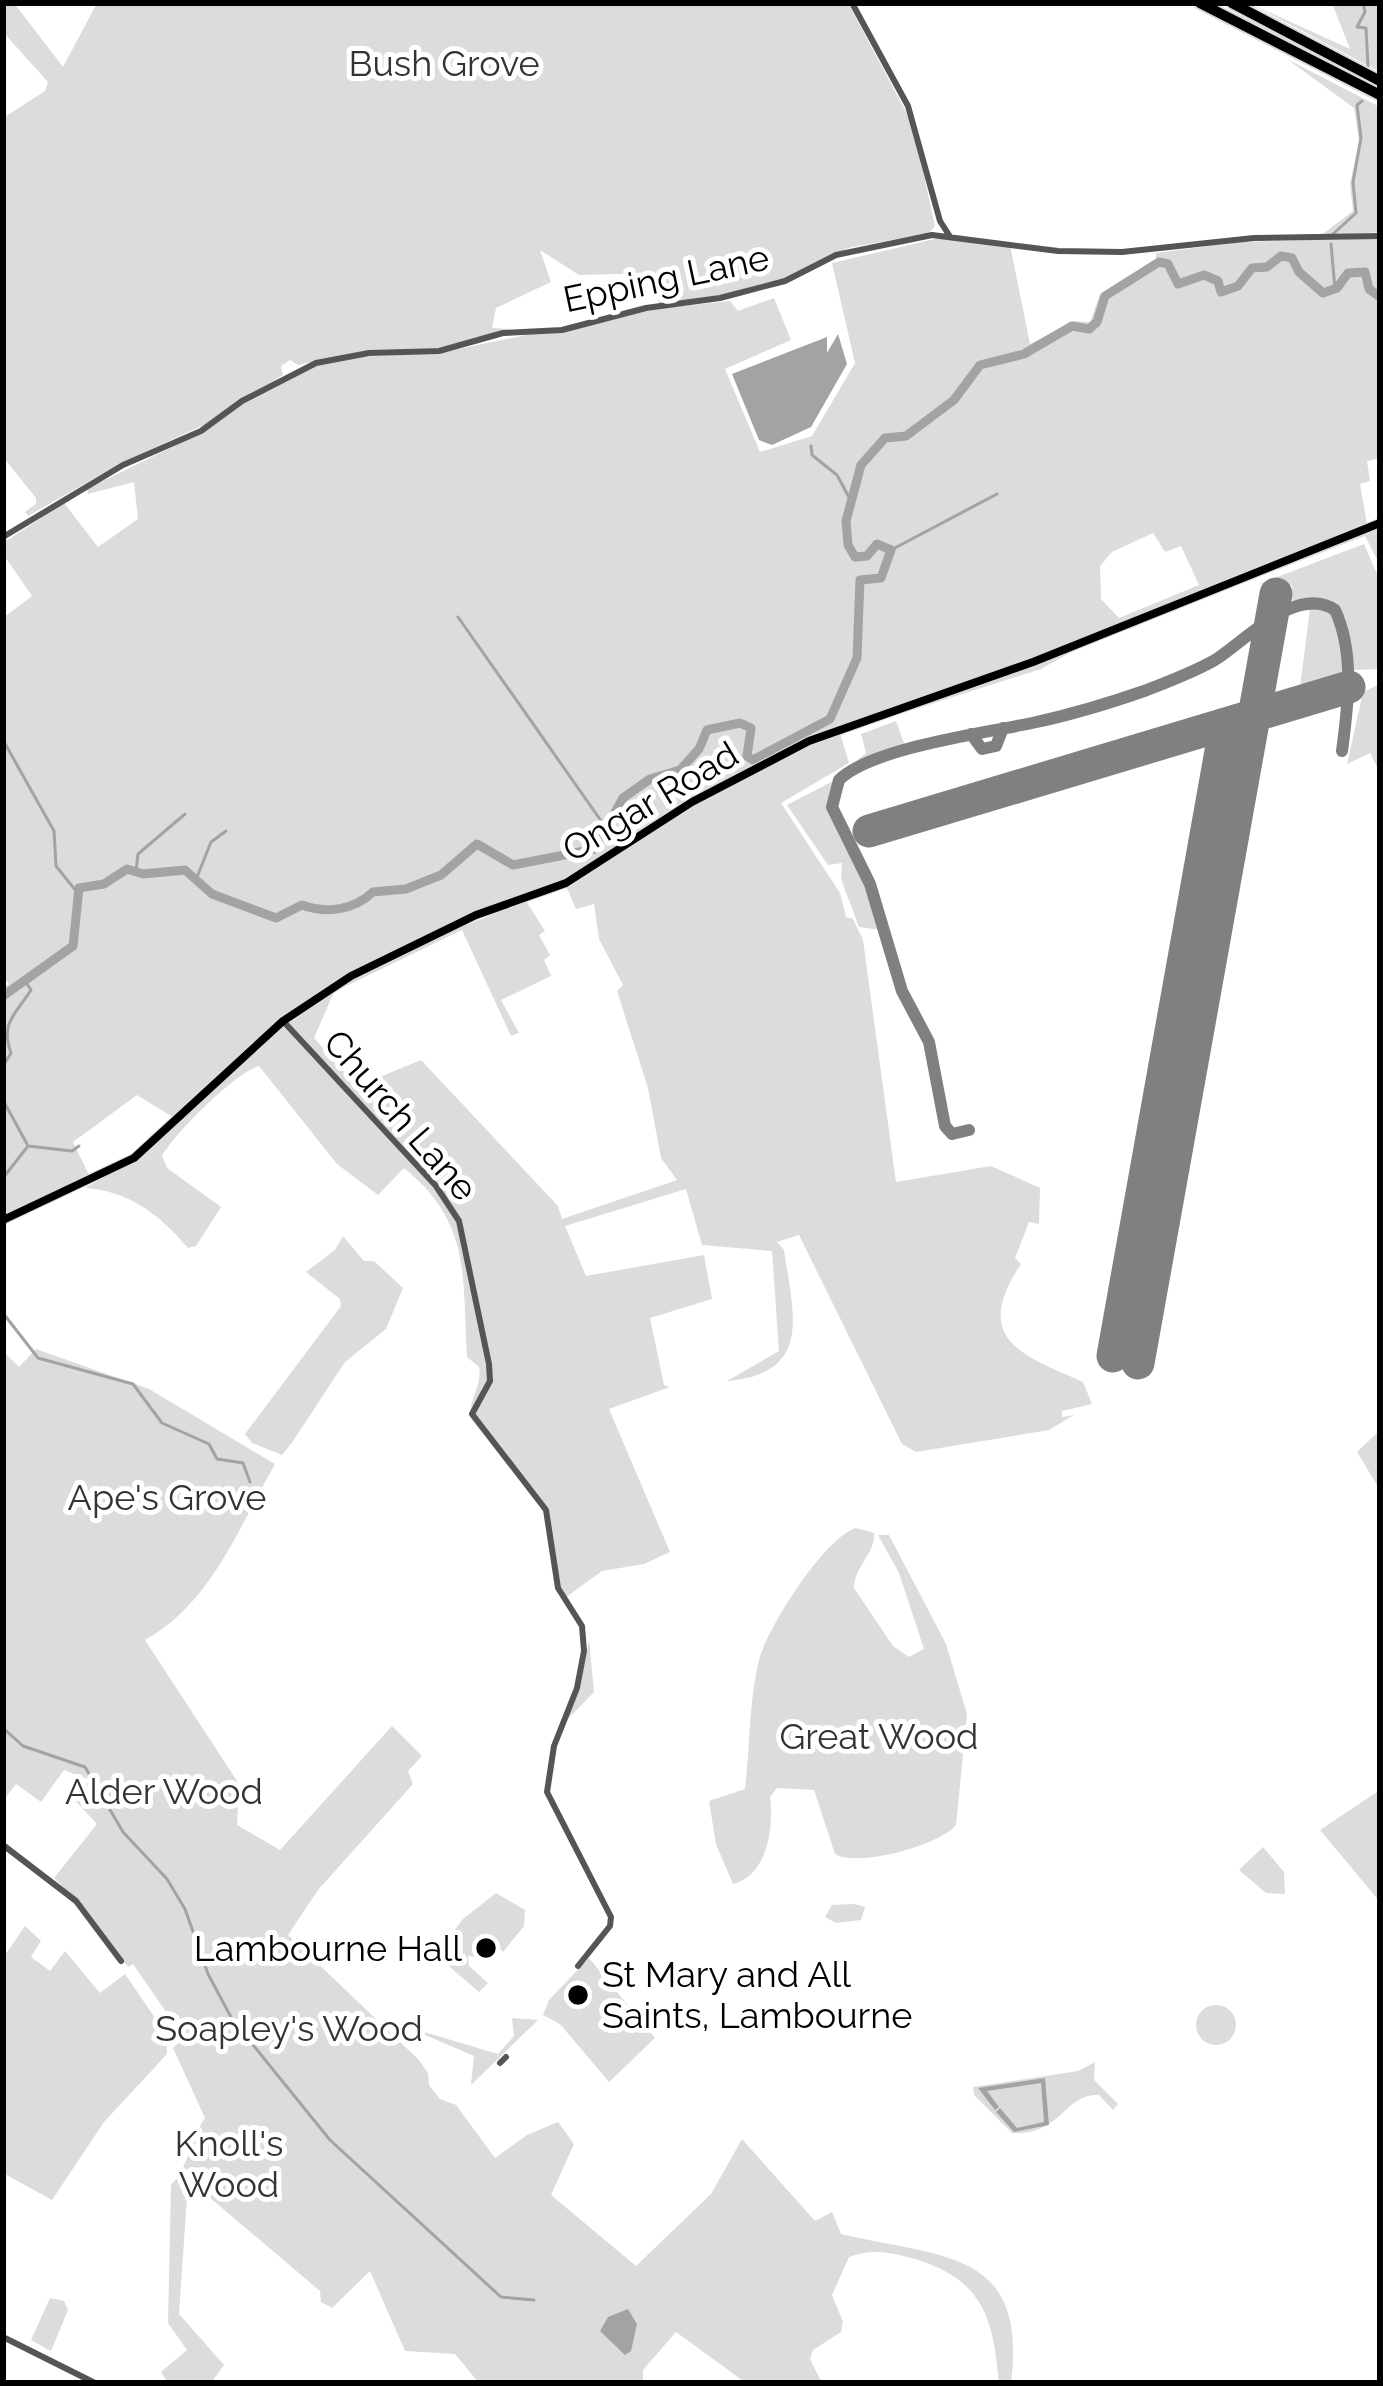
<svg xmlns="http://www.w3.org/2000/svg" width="1383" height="2386" viewBox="0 0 1383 2386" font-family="Raleway,sans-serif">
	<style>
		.green { fill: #dcdcdc; fill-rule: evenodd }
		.water { fill: #a3a3a3 }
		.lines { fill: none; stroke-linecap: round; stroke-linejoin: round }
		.stream { stroke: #a3a3a3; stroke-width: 3 }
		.river { stroke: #a3a3a3; stroke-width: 9 }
		.taxiway { stroke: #808080; stroke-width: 12 }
		.runway { stroke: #808080; stroke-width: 33 }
		.major-casing { stroke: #dbdbdb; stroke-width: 10 }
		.highway-casing { stroke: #dbdbdb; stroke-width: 14 }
		.minor { stroke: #555; stroke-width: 6 }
		.major { stroke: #000; stroke-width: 8 }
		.highway { stroke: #000; stroke-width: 10 }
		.poi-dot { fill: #000; stroke: #fff; stroke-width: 4.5 }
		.labels { text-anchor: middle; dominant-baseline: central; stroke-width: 10; stroke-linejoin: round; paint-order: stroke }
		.park-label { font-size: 36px; fill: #333; stroke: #fff }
		.street-label { font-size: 36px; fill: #000; stroke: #fff }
		.poi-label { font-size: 36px; fill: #000; stroke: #fff; text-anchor: end }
	</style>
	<rect width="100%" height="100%" fill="#fff"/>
	<!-- green -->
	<path class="green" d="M3,3h11l49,64 34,-64h751l65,122 22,101 -6,7 -81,15 -63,32 -42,12 -84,12 -4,-31 -76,2 -39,-25 11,32 -55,26 -4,20 19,1 -74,19 -67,2 -72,15 -8,-5 -9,6 2,9 -79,50 -81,37 -95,54 -3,-4 11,-8v-6l-33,-41v-339l42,-27 3,-9 -45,-50z
		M1249,3l101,46 -18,-46h48v69z
		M1287,59l93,48v125l-60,4 33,-25 -3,-27 9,-43 -5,-33z
		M939,238l71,7 20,99 44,-23 16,1 10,-28 56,-34v-7l85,-11 139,-4v220l-13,3 3,20 -10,3 7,40 13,-4v45l-15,-29 -274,105 -50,28 -201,64 9,30 -68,40 59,90 6,24 7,2 10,21 33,242 95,-16 49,22 -1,36 -10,-2 -14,36 6,6c-50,75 0,91 62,118l9,22 -30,7v6l12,-2 -25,15 -133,22 -14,-8 -103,-209 -22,7 7,8c9,62 30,124 -57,131l52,-30 -7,-100 -70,-6 -16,-56 -121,37 21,50 118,-21 8,44 -62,19 14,67 6,2 -61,22 61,143 -26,12 -42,7 -40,29 -18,-90 -72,-90c-6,-19 11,-33 7,-53l-12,-10c-5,-80 5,-134 -63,-189l-26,27 -41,-31 -78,-98c-24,7 -83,66 -97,90l5,12 54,39 -25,39 -8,2c-28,-33 -59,-57 -103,-60l63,-37 86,-81 -58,49 -39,-24 -64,47 17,35 -87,39v-228l6,-4 -6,-8v-358l29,-22 -29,-42v-11l61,-40 34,44 40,-28 -4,-37 -46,12 -1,-5 120,-59 36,-28 68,-35 46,-10 83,-4 205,-43 85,-9 8,10 36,-13 17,42 -66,29 35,83 52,-16 43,-73 -23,-100zM1153,533l12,19 16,-6 18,39 -80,33 -18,-19 -1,-33 12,-14zM566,886l10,23 18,-5 5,35 24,46 -6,6 31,97 13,70 16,22 -115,39 -4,-13 -137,-146 -63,26 -44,-48 20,-46 128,-62 49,106 8,-3 -18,-33 50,-24 -7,-16 6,-5 -11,-20 6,-4 -19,-30 -126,51 109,-50z
		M1364,544l16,37v88l-26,1 -8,-46 -13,-21 -14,-5 -26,6 -1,-19 -33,-1z
		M1310,608l18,1 10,14 6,51 -44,13z
		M1380,684v89l-10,-20 -23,11 16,-72z
		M896,721l9,25 -49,15 10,-8 -5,-19z
		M835,780l-7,27 35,67 18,56 -22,-3 -18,-48 1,-16 -14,2 -41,-60z
		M343,1236l21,25h10l29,27 -17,41 -41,33 -54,82 -9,11 -30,-12 -7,-9 96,-128 -1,-7 -34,-27 29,-22z
		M36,1349l113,40 126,75c-37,65 -64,139 -130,176l94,144 -2,41 43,25 112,-124 30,30 -14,15 5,13 -95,106 -30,45 131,125 9,13 1,12 11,14 16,6 39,53 32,-23 31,-13 16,22 -23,51 85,71 75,-72 31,-55 73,82 17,-9 9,22c100,24 187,14 170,149h-12c-6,-66 -16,-103 -84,-124 -23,-6 -43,-11 -66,-2l-17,38 11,27 -2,10 -28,18 -3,9 12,24h-76l-70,-51 -33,38v13h-164l-24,-29 -50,-3 -35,-80 -38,37 -11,-6 -1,-11 -124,-105 -9,11 -8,117 45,51 -13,18h-43l-7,-11 26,-22 -19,-27 3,-138c18,-18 19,-46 34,-67l-32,-70 11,-10 -51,-74 -5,3 -43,-58 -31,-31 43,-54 -25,-27 18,-17 -26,-10 -23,32 -25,-18 -13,17v-450l16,16z
		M1380,1430v60l-23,-38z
		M856,1528l18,5c2,20 -20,34 -20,55l39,58 16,11 15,-8 -25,-76 -21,-38h11l57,109 21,70 -11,111c-16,20 -98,43 -121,29l-21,-64 -37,-2 -7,9c4,31 -3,79 -37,87l-17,-40 -7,-43 36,-12c5,-42 4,-89 14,-129 9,-33 65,-122 97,-132z
		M589,1639l5,53 -30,31 16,-35z
		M1380,1790v112l-60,-72z
		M1263,1847l21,25 1,22 -19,-1 -27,-23z
		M496,1893l29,17 -1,16 -21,26 -15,-17 -12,22 -8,-1 1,10 19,17 -9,9 -43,-37 27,-36z
		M854,1904l11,3 -4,13 -25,3 -11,-6 7,-12z
		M25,1926l16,15 -10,16 19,14 15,-20 35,42 25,-19 41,60 1,20 -63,68 -52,78 -49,-27v-215z
		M589,1958l66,80 -46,44 -49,-58 -17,-9 6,-15z
		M1196 2025a20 20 0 1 1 40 0a20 20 0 1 1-40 0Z
		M512,2018l26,2 -67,65 3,-29 -70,-30 94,28 16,-18z
		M1095,2062l-1,18 24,24 -5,6 -14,-15c-35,-2 -36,40 -87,38l-38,-38 -1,-8 105,-16z
		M50,2298l14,3 4,9 -17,41 -20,-11z"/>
	<!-- water -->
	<path class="water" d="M838,334l9,30 -36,63 -39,18 -13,-5 -27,-66 95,-37v16z
		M1045,2078l4,47 -35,7 -18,-20 4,-4 17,20 27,-6 -3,-39 -54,8 12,16 -4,3 -17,-22z
		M628,2309l9,15 -6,27 -6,4 -25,-24 8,-14z"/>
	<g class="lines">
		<!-- stream -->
		<path class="stream" d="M1363,3l2,9 -8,15 9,1 2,38
			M1332,235l24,-22 -3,-31 8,-44 -4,-33 5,-4
			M1331,244l4,45
			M811,446l1,9 25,20 14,26
			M891,550l106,-56
			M458,617l146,208
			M3,740l51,91 2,35 20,25
			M136,871l2,-17 47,-40
			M197,877l14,-35 15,-11
			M3,1066l8,-13c-11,-30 4,-38 20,-63l-6,-9
			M3,1100l24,44
			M3,1178l25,-32 44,5 7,-5
			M3,1313l35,45 95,26 29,39 47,21 8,15 26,4 7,19
			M3,1728l20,18 62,21 38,65 44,47 18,30 23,65 24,45 98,121 171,157 33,3"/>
		<!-- river -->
		<path class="river" d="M3,996l70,-50 6,-58 25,-4 23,-15 16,5 42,-4 27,24 64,24 26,-13c25,9 52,5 71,-13l33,-3 35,-14 36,-31 36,21 82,-16 28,-51 27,-19 30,-9 19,-21 8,-19 33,-7 11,5 -4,28 6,4 77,-41 27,-61 3,-78 21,-2 10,-28 -14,-6 -10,12 -12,1 -7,-12 -2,-24 15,-56 24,-27 21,-2 48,-36 26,-35 44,-11 48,-28 17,3 8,-7 8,-26 54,-34 9,2 10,20 26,-9 14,6 3,11 17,-6 14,-18 15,-1 14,-11 11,2 7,14 24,21 14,-5 11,-15 17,-1 4,17 11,8"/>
		<!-- taxiway -->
		<path class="taxiway" d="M971,734l11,15 14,-3 7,-18
			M969,1130l-17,4 -7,-8 -16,-84 -27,-51 -32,-107 -38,-77 7,-27c32,-32 146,-47 193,-57 38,-8 78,-20 115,-33 23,-9 47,-18 68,-30 30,-19 82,-76 120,-50 20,43 13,96 7,141"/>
		<!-- runway -->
		<path class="runway" d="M869,831l480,-144
			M1113,1356l112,-627
			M1138,1363l138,-769"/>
		<defs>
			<path id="major" d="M3,1220l131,-62 149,-137 68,-45 125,-61 90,-32 126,-81 117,-61 224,-79 347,-139"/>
			<path id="highway" d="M1200,3l180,92
				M1232,3l148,78"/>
		</defs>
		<!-- major casing -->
		<use href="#major" class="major-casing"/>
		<!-- highway casing -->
		<use href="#highway" class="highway-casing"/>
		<!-- minor -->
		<path class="minor" d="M852,3l56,103 32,115 9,14
			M3,537l120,-72 78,-34 41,-30 74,-38 53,-10 70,-2 64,-18 59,-3 84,-22 74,-10 65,-17 51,-26 96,-20 126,16 64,1 132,-14 126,-2
			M283,1021l153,165 23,35 30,143 1,17 -18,33 74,96 12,78 24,38 2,25 -7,37 -23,58 -7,46 64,125 -1,9 -32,40
			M3,1845l73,56 45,60
			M500,2063l6,-6
			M3,2337l92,46"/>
		<!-- major -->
		<use href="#major" class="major"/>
		<!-- highway -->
		<use href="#highway" class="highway"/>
	</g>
	<!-- markers -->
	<g class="poi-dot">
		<circle cx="486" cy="1948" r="12"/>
		<circle cx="578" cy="1995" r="12"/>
	</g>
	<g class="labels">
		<!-- park labels -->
		<g class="park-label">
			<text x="444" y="63">Bush Grove</text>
			<text x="167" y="1497">Ape's Grove</text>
			<text x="879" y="1736">Great Wood</text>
			<text x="164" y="1791">Alder Wood</text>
			<text x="289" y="2028">Soapley's Wood</text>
			<text x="229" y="2143">Knoll's<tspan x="229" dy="41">Wood</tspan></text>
		</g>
		<!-- street labels -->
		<g class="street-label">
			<text transform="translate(666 278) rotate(-12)">Epping Lane</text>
			<text transform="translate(650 801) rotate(-31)">Ongar Road</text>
			<text transform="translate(401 1115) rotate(49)">Church Lane</text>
		</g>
		<!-- poi labels -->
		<g class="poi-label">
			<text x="462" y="1948">Lambourne Hall</text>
			<text x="602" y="1974" text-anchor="start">St Mary and All<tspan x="602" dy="41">Saints, Lambourne</tspan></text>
		</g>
	</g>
	<!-- border -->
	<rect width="1383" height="2386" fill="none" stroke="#000000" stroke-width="12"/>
</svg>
